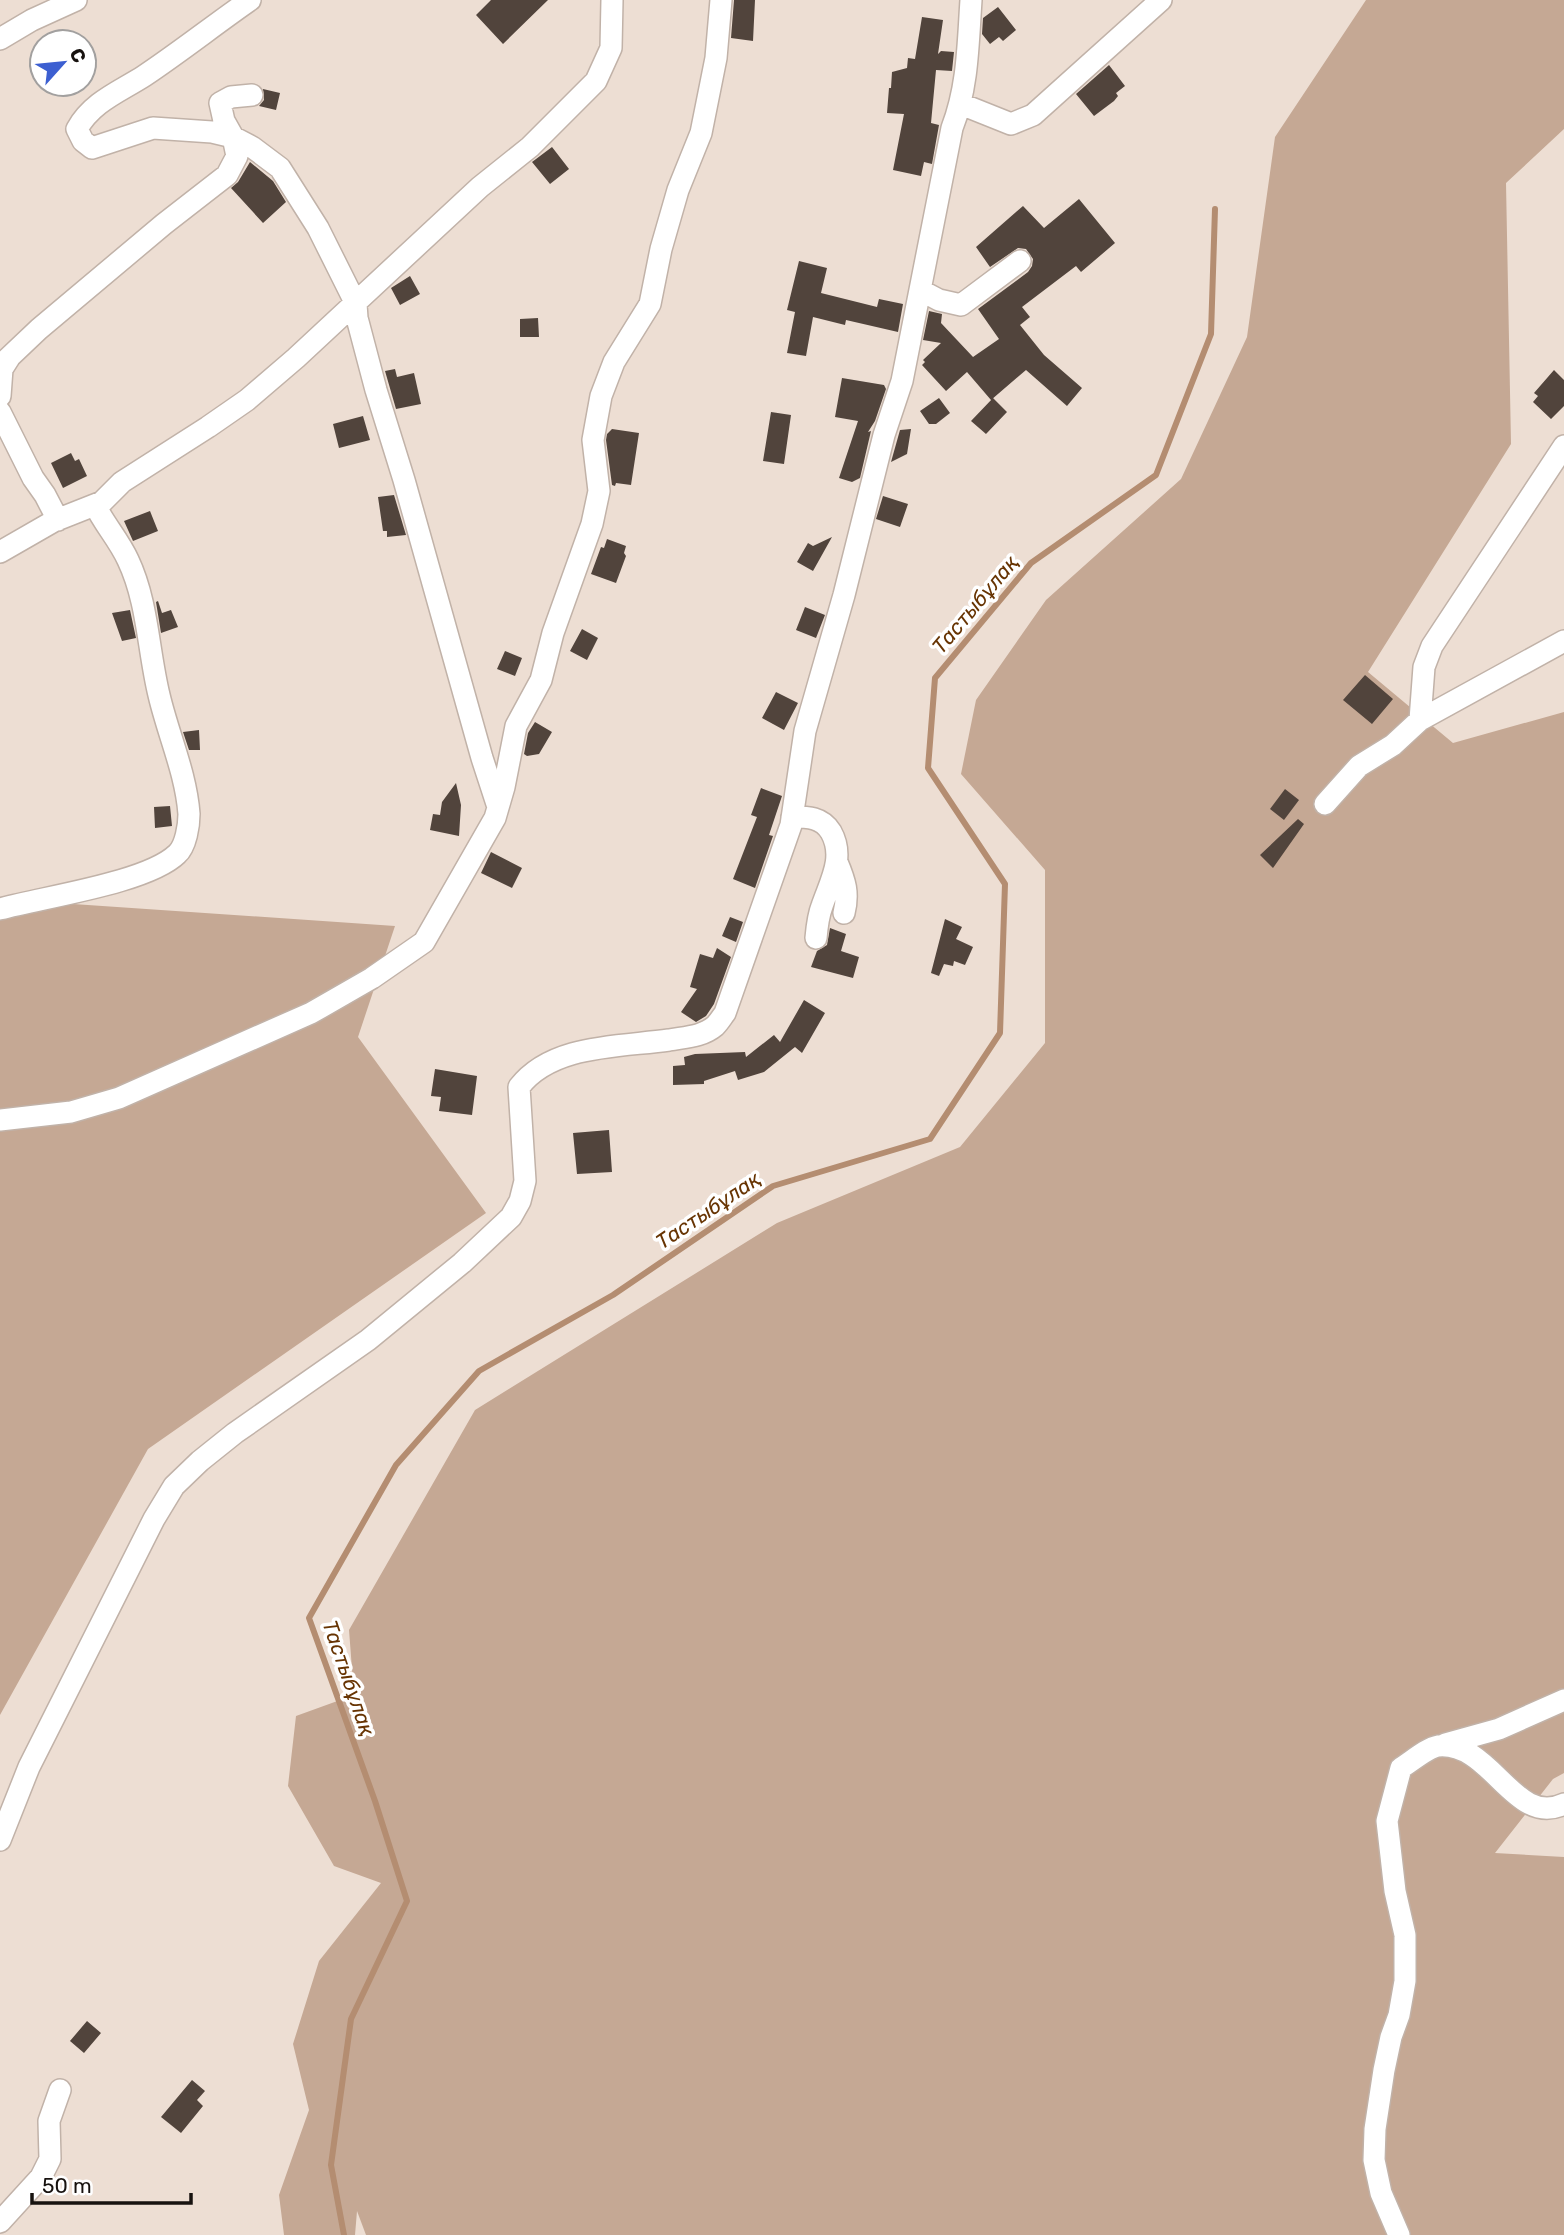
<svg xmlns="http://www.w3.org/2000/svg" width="1564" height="2235" viewBox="0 0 1564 2235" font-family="Rubik,sans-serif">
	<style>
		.green { fill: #c5a894 }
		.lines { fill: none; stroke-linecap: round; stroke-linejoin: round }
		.stream { stroke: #b48d71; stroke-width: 6 }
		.building { fill: #51443c }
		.street-casing { stroke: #c1b2a8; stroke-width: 24 }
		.street { stroke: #fff; stroke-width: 21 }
		.labels { text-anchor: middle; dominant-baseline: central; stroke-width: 7; stroke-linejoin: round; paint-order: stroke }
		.water-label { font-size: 21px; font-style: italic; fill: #673403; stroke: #fff }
	</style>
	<rect width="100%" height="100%" fill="#edded3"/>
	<!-- green -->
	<path class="green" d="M1366,0h198v129l-58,54 5,261 -143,228 85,71 111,-31v1061l-11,6 -58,74 69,4v378h-1198l-9,-24 -2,24h-71l-5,-40 30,-85 -16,-66 26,-83 62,-78 -47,-17 -46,-80 8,-70 58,-21 -5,-65 126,-220 302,-187 183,-76 85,-104v-173l-84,-96 15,-74 70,-100 135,-121 66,-142 28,-200z
		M0,899l395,27 -37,111 128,176 -338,236 -148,266z"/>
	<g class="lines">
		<!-- stream -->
		<path class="stream" d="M344,2235l-13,-70 20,-146 56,-118 -32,-100 -66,-183 87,-153 83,-94 134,-76 160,-109 157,-47 70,-106 5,-149 -77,-116 7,-90 96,-115 125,-88 55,-141 4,-125"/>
	</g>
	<!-- building -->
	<path class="building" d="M491,0h57l-45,44 -27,-29z
		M734,0h21l-2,41 -22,-3z
		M998,7l18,23 -13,11 -4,-4 -9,7 -8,-10 1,-16z
		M922,17l21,3 -5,34 3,-3 13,1 -2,19 -16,-1 -5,53 8,2 -7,39 -8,-2 -3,14 -28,-6 11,-56 -17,-1 2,-25h2l1,-16 15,-4 1,-10 7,1z
		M1109,65l16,21 -9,7 2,3 -4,5 -20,15 -18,-22z
		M263,89l17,4 -4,17 -17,-4 5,-6z
		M552,147l17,22 -19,15 -18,-22z
		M250,162l23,19 13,21 -23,21 -32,-35 7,-6z
		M1079,199l36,44 -34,29 -5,-6 -54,41 8,10 -10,8 24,30 38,33 -15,18 -41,-36 -35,30 -24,-28 -21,19 -24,-26 3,-3 -2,-2 18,-17 -18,-3 6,-29 13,3 -1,9 32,34 26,-18 -21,-30 50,-37 4,-6 1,-7 -7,-10 -8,-1 -28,19 -14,-20 47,-41 21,22z
		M799,261l28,7 -6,25 56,14 2,-8 24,5 -5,28 -52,-12 -1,5 -32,-8 -7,39 -19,-3 8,-41 -8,-2z
		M410,276l10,18 -20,11 -9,-17z
		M538,318l1,19h-19v-18z
		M395,369l2,8 17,-4 7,31 -25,5 -11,-38z
		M1554,370l10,10v26l-13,13 -18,-17 5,-6 -4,-3z
		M842,378l42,7 2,4 -11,32 -7,11 3,-1 -11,47 -8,4 -13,-4 19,-57 -23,-4z
		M939,398l11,15 -14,11h-7l-9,-13z
		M993,398l14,14 -21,22 -15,-13z
		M771,412l20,3 -7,49 -21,-3z
		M363,416l7,24 -31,8 -6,-24z
		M612,429l27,4 -8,52 -15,-2 -1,3 -3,-1 -6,-45 1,-6z
		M911,429l-4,25 -16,8 9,-32z
		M71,453l4,8 4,-2 8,17 -24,12 -12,-25z
		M394,495l12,40 -19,2v-6h-4l-5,-34z
		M883,496l25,8 -8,23 -24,-8z
		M150,511l8,20 -25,10 -9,-20z
		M832,537l-19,34 -16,-9 11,-19 5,3z
		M607,539l19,7 -2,7 2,3 -10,27 -25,-9 10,-27 3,1z
		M158,601l4,12 9,-3 7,17 -17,6 -5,-31z
		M805,607l20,8 -9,23 -20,-8z
		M130,610l6,28 -14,3 -10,-28z
		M582,629l16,9 -11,22 -17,-9z
		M505,651l17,7 -7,18 -18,-7z
		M1365,675l28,24 -21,25 -29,-24z
		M776,692l22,11 -14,27 -22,-12z
		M535,722l17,10 -13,22 -12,2 -3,-2 4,-21z
		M199,730l1,20h-11l-6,-18z
		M456,783l5,22 -2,31 -29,-6 3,-16 7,1 2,-13z
		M761,788l21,8 -13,39 4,1 -18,52 -22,-9 24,-62 -6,-2z
		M1285,789l14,11 -15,20 -14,-11z
		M170,806l2,20 -17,2 -1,-21z
		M1298,819l6,5 -31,44 -13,-13z
		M491,852l31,16 -10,20 -31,-15z
		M730,917l13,5 -7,20 -14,-6z
		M945,919l17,8 -6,12 17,8 -8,18 -11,-4 -1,5 -9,-2 -5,12 -8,-3z
		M830,928l16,6 -5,17 18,6 -6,21 -42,-11 6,-16 10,-6z
		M717,948l14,9 -17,47 -8,12 -10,6 -15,-10 16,-23 -7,-2 10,-33 13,4z
		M804,1000l21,13 -23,40 -7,-6 -31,25 -26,8 -3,-9 -31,10v3l-31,1v-19l12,-1 -1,-8 11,-3 50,-2 1,5 28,-22 6,7z
		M435,1069l42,7 -5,39 -33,-4 2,-14 -10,-1z
		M609,1130l3,42 -35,2 -4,-41z
		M87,2021l14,12 -17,20 -14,-12z
		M192,2080l13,11 -8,9 6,6 -22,27 -20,-16z"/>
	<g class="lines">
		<defs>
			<path id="street" d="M250,0c-36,25 -70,52 -106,76 -25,16 -52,26 -67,53l6,12 9,7 61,-20 59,4 21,5 19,10 28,21 38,60 38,76 1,14 19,72 28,90 78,278 16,49
				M0,39l32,-19 44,-20
				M961,104l50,20 22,-9 128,-115
				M920,290l19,10 22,5 59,-44
				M0,366l39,-37 125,-105 63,-49 10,-19 -4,-19 -9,-16 -4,-18 11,-6 21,-2
				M0,396l2,-27 7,-11
				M0,412l33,66 12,17 13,25
				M1564,446l-132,200 -8,21 -4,53 144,-79
				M0,552l54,-31 48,-19 20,-20 86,-55 39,-27 49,-42 184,-171 50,-40 66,-66 15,-33 1,-48
				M1325,804l34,-38 34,-21 27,-25
				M792,817c16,0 30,0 39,15 14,25 0,48 -9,74 -4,10 -5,21 -6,32
				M837,862c8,19 12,31 7,51
				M0,909c43,-12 147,-26 177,-55 9,-8 12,-29 12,-40 -3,-41 -21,-80 -30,-119 -11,-45 -11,-93 -31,-135 -9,-20 -24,-36 -33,-55
				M0,1120l71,-8 48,-14 192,-85 61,-35 52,-36 71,-124 9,-31 12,-61 25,-46 12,-47 39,-109 7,-33 -6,-51 8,-44 13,-34 36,-58 11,-55 17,-59 23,-57 15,-75 5,-58
				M1445,1744l54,-15 65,-29
				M0,1840l29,-73 125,-248 20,-33 26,-25 35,-28 133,-93 94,-77 49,-46 9,-16 5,-20 -6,-94c33,-43 101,-40 150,-47 16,-3 33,-3 46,-14 4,-4 7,-9 10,-13l66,-188 14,-94 39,-136 40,-160 18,-54 50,-253c16,-41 16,-84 19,-128
				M0,2222l41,-45 9,-18 -1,-38 11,-31
				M1399,2235l-18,-42 -7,-33 1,-31 9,-59 7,-33 8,-22 6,-34v-46l-10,-44 -8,-70 14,-53c10,-6 26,-20 37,-22 54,-5 76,82 126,58"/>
		</defs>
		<!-- street casing -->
		<use href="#street" class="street-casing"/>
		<!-- street -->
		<use href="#street" class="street"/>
	</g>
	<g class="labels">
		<!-- water labels -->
		<g class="water-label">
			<text transform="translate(975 604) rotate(-50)">Тастыбұлақ</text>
			<text transform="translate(708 1210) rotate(-34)">Тастыбұлақ</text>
			<text transform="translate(349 1678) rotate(71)">Тастыбұлақ</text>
		</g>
	</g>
	<!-- north arrow -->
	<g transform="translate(63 63) rotate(63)"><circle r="33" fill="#ffffff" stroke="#a2a09f" stroke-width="2"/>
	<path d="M0-5L12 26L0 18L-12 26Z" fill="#3c5fd1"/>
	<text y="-10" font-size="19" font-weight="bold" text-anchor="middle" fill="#17120f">С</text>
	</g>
	<!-- scale -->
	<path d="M32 2193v10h159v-10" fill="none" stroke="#17120f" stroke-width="3.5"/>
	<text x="42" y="2193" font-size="21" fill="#17120f" stroke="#ffffff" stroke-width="5" paint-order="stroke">50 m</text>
</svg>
